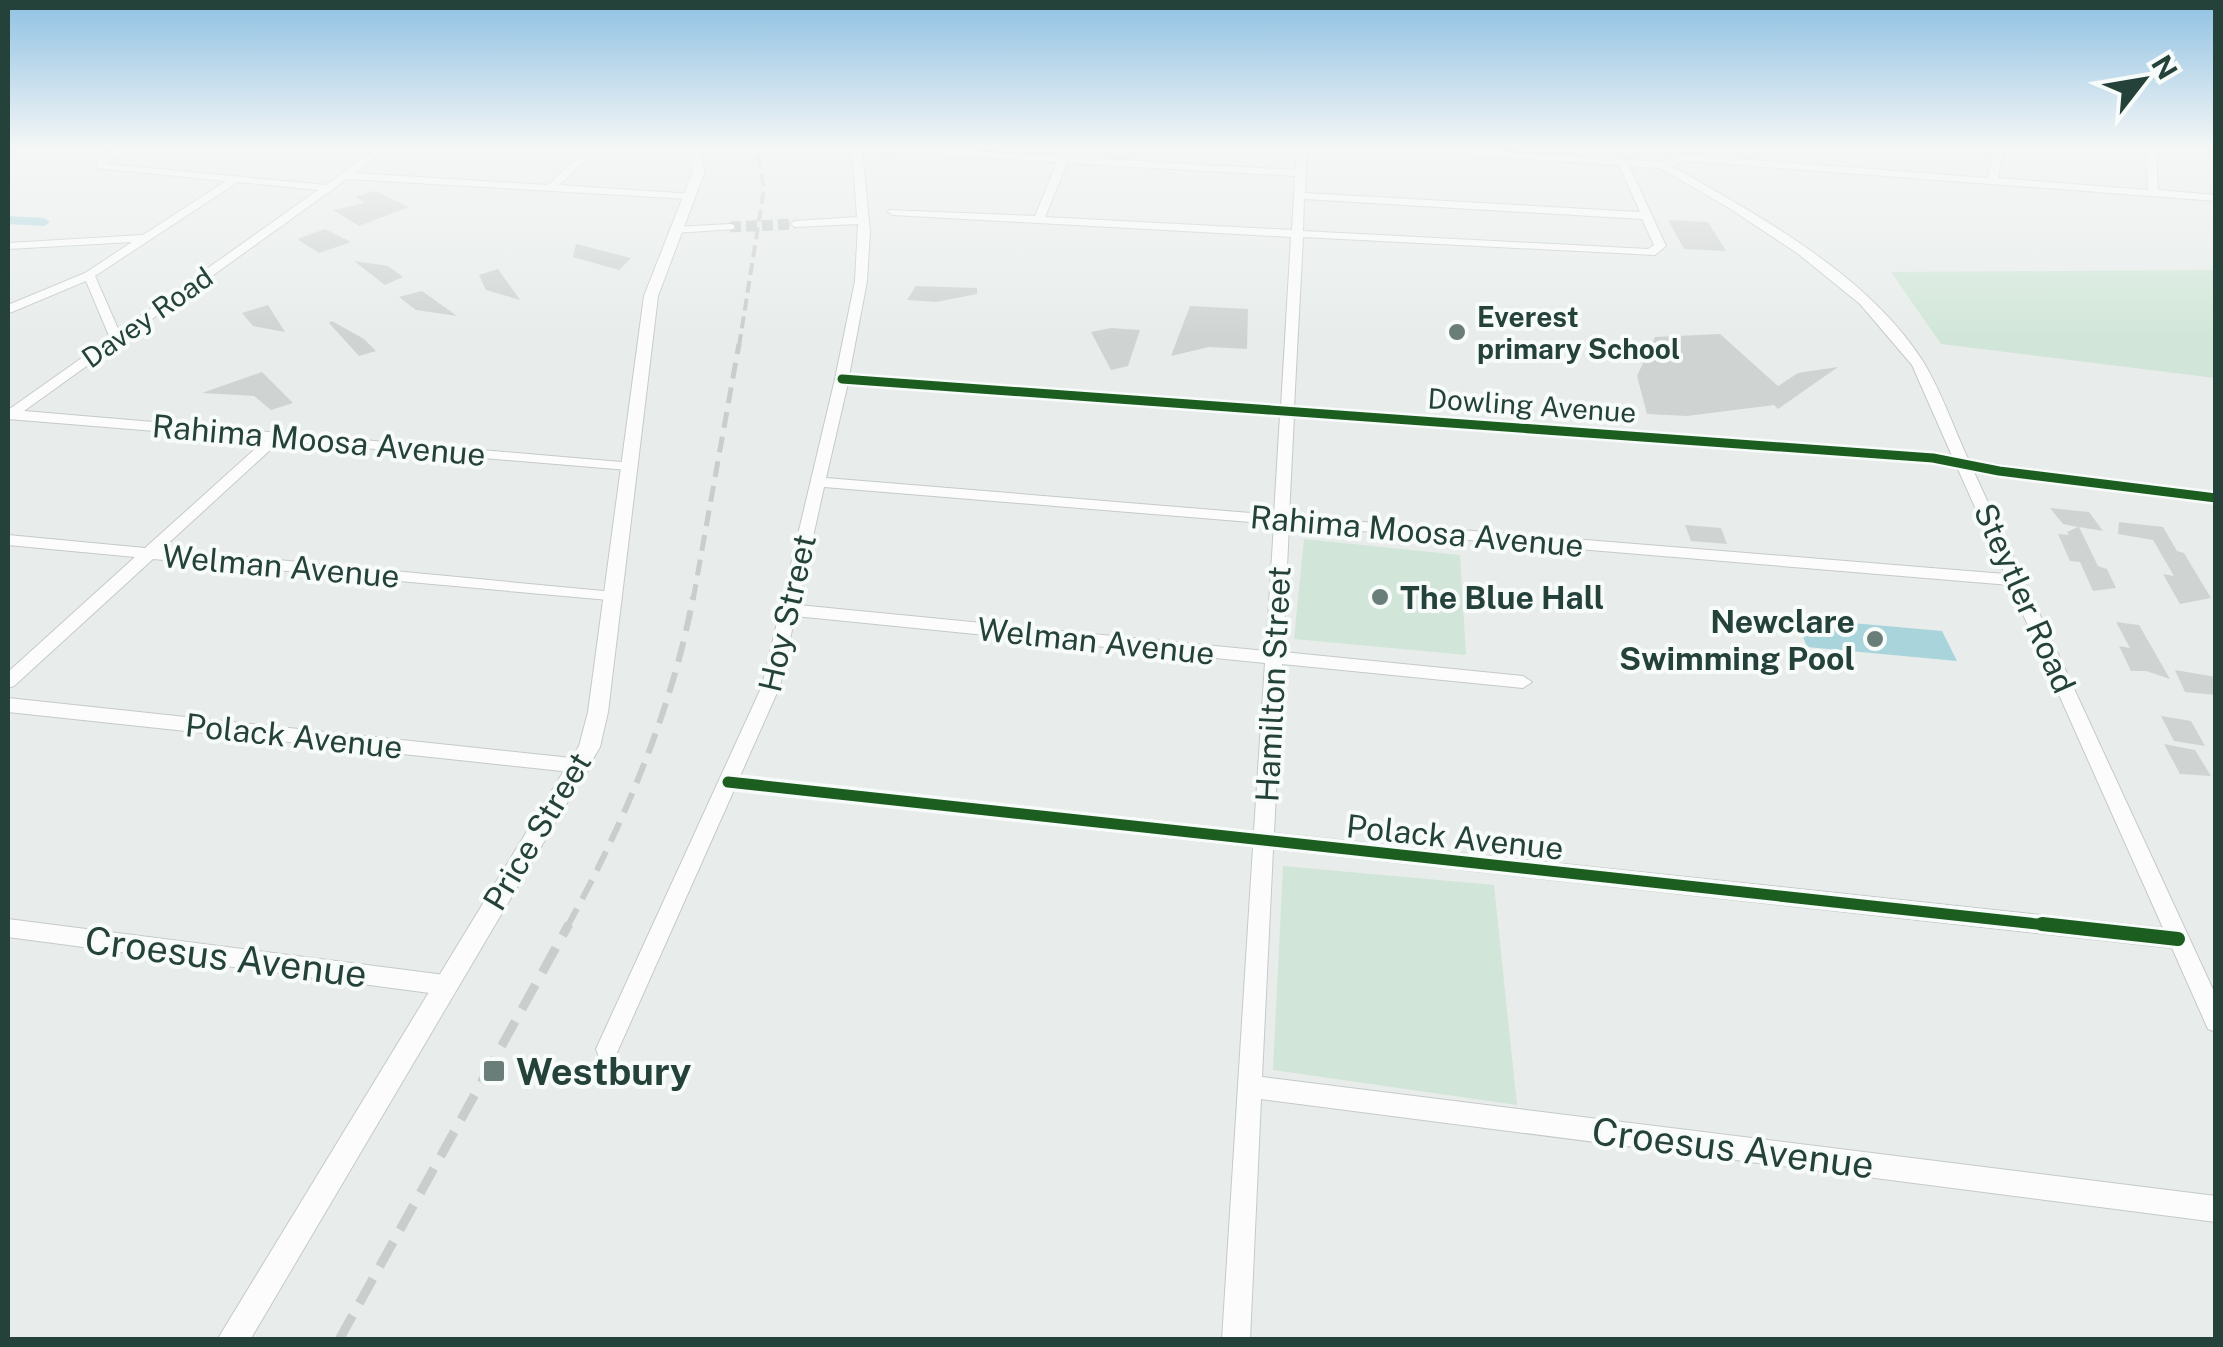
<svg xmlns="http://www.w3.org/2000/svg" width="2223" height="1347" viewBox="0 0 2223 1347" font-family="'Public Sans',sans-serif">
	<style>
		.green { fill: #d1e6d8 }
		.water { fill: #a9d4db }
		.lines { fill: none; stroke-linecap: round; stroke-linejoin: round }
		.canal { fill: #a9d4db; fill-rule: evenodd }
		.building { fill: #cfd4d2 }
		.minor-tunnel { stroke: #c1cbc8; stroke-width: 11; stroke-dasharray: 11 5; stroke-linecap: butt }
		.minor-casing { stroke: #c5cac8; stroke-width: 2 }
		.tertiary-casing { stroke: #c5cac8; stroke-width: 2 }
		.minor { fill: #fcfcfc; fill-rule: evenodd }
		.tertiary { fill: #fcfcfc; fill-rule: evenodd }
		.rail-far3 { stroke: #c9cdcc; stroke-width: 4; stroke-dasharray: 12 6; stroke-linecap: butt }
		.rail-far2 { stroke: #c9cdcc; stroke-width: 5; stroke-dasharray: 16 9; stroke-linecap: butt }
		.rail-far1 { stroke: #c9cdcc; stroke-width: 6; stroke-dasharray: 21 11; stroke-linecap: butt }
		.rail { stroke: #c9cdcc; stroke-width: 9; stroke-dasharray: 28 14; stroke-linecap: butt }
		.cycleway-far2-casing { stroke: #f7fbf9; stroke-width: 14 }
		.cycleway-far1-casing { stroke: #f7fbf9; stroke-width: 18 }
		.cycleway-casing { stroke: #f7fbf9; stroke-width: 20 }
		.cycleway-far2 { stroke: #1b5e20; stroke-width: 9 }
		.cycleway-far1 { stroke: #1b5e20; stroke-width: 11 }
		.cycleway { stroke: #1b5e20; stroke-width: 14 }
		.poi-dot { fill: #697e78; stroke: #f7fbf9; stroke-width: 4 }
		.labels { text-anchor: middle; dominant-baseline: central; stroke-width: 8; stroke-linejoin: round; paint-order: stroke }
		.far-poi-label { font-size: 28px; font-weight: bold; fill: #24423a; stroke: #f7fbf9; text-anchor: start }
		.far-street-label { font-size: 28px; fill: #24423a; stroke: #f7fbf9 }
		.street-label { font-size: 32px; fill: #24423a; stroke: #f7fbf9 }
		.poi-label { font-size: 32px; font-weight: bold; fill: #24423a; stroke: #f7fbf9; text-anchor: start }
		.near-street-label { font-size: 38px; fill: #24423a; stroke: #f7fbf9 }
		.near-poi-label { font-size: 38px; font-weight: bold; fill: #24423a; stroke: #f7fbf9; text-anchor: start }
	</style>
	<rect width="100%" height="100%" fill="#e8edeb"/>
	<!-- green -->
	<path class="green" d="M2215,270v108l-274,-34 -50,-72z
		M1304,539l156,16 6,100 -172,-16z
		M1283,866l211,19 23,220 -244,-35z"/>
	<!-- water -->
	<path class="water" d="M1796,618l146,13 15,30 -150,-14z"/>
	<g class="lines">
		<!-- canal -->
		<path class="canal" d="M8,216l36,2 6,4 -6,4 -36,-2z"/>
	</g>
	<!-- building -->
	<path class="building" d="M375,191l34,16 -50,19 -26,-16 32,-7 -10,-6z
		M1668,220l40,2 18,29 -42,-2z
		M325,229l26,13 -32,11 -22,-14z
		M576,244l55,14 -12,12 -46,-13z
		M354,261l34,5 15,11 -18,8z
		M498,269l22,31 -34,-10 -7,-15z
		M916,286l61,2v6l-41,8 -29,-2z
		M422,291l35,25 -41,-6 -17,-13z
		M268,305l17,27 -32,-6 -11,-13z
		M1190,306l58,3 -1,40 -38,-2 -38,9z
		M332,321l32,18 12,12 -17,5 -30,-33z
		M1111,328l29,2 -12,36 -17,4 -20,-38z
		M1720,334l58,52 20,-13 40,-6 -60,42 -4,-4 -87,11 -40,-2 -10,-38 18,-39z
		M262,372l31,31 -22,7 -17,-14 -52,-3z
		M2050,508l39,4 14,19 -24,-4 19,39 9,3 9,19 -23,3 -13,-29 -10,-1 -12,-27 11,1 -2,-3 11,-5 -15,-3z
		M2119,522l44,5 14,24 7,2 27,45 -31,6 -17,-30 11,2 -21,-36 -35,-6z
		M1685,525l36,3 6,16 -36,-3z
		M2116,622l23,3 31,54 -24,-8h-15l-12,-25 11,2z
		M2175,670l41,7v18l-31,-3z
		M2161,716l30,5 14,25 -31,-5z
		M2164,744l31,6 16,26 -31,-2z"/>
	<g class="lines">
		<!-- minor-tunnel -->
		<path class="minor-tunnel" d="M730,227l65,-3"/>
		<defs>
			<path id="minor" d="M116,148h12l-22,16 220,21 51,-37h12l-34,25 193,12 39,-37h11l-39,37 134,9 1,2 -5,3 -342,-20 -323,232 609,52 2,3 -7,4 -348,-29 -118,108 452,43 8,5 -2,4 -467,-42 -139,127 -6,2v-16l127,-115 -127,-12v-10l137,13 120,-108 -257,-21v-9l102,-72 -24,-57 -74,31 -4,1v-8l77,-32 47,-31 -124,7v-6l135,-8 83,-54 -130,-13 2,-10zM238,182l80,8 -199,141 -24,-55z
				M852,148h10l8,84 -3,49 -18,95 432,31 10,-170 -398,-22 -5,-3 1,-2 146,6 22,-54 -180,-10 -5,-3 43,-1 145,8 3,-8h10l-4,9 227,13 1,-22h10l-2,45 335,19 -21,-47 -220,-14 -5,-3h54l214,14 24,-7 302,23 6,-30h10l-6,30 150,12 -2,-42h10l2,42 58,5v6l-530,-40 -15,5c87,49 198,109 253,197 18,30 30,66 45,98l247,32v9l-243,-32 243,526v36l-8,-3 -36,-81 -899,-99 -11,228 954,119v26l-955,-123 -11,241h-28l31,-493 -519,-57 -119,267 -8,3 -8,-3 -3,-8 166,-363 73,-307 20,-98 3,-57 -63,3 -5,-3 5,-3 62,-4zM1067,163l228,13 -3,54 -247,-13zM1629,166l31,2 69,40 68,45 63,51 52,61 41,93 -20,-4 -639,-46 9,-171 352,18 11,-9zM1304,199l338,20 12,26 -6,4 -345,-18zM848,383l432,32 -6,100 -448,-37zM1294,416l639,46 24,5 48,107 -716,-58zM824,487l450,37 -8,127 -468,-46zM1289,525l721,60 153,343 -889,-95 8,-169 241,24 9,-6 -9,-6 -240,-24zM795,616l470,47 -11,168 -514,-55 40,-90z
				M730,224l4,1v4l-59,4 -6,-3 6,-3z
				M8,698l573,61 7,2 2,5 -2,5 -7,2 -573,-61z
				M8,919l437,56 8,3 3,7 -3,7 -8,3 -437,-58z"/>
			<path id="tertiary" d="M685,148h12l8,23 -47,125 -50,416 -8,35 -350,593h-33l362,-594 9,-34 56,-416 49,-125z"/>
		</defs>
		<!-- minor casing -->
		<use href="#minor" class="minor-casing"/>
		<!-- tertiary casing -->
		<use href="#tertiary" class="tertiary-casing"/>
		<!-- minor -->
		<use href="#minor" class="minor"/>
		<!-- tertiary -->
		<use href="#tertiary" class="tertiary"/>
		<!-- rail-far3 -->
		<path class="rail-far3" d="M739,346l25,-157 -7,-41"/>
		<!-- rail-far2 -->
		<path class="rail-far2" d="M693,600l46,-256"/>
		<!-- rail-far1 -->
		<path class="rail-far1" d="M567,927c55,-99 106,-219 126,-330"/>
		<!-- rail -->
		<path class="rail" d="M339,1340l230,-416"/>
		<defs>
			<path id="cycleway-far2" d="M842,379l1091,79 66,13 217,27"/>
			<path id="cycleway-far1" d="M728,782l1337,145"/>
			<path id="cycleway" d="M2042,924l136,15"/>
		</defs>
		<!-- cycleway-far2 casing -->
		<use href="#cycleway-far2" class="cycleway-far2-casing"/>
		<!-- cycleway-far1 casing -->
		<use href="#cycleway-far1" class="cycleway-far1-casing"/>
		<!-- cycleway casing -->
		<use href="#cycleway" class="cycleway-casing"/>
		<!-- cycleway-far2 -->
		<use href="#cycleway-far2" class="cycleway-far2"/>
		<!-- cycleway-far1 -->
		<use href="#cycleway-far1" class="cycleway-far1"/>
		<!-- cycleway -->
		<use href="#cycleway" class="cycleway"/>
	</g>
	<!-- sky -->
	<linearGradient id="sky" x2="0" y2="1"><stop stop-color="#8fc1e3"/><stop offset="0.44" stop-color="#f5f7f6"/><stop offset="1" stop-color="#f5f7f6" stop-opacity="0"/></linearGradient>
	<rect width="2223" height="337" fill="url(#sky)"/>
	<!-- markers -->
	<g class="poi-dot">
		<circle cx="1457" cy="332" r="10"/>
		<circle cx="1380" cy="597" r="10"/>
		<circle cx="1875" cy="639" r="10"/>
		<rect x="482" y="1059" width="24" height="24" rx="5"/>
	</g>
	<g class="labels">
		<!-- far-poi labels -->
		<g class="far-poi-label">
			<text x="1477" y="316">Everest<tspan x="1477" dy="32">primary School</tspan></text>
		</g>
		<!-- far-street labels -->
		<g class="far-street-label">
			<text transform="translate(147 317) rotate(-35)">Davey Road</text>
			<text transform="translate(1532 405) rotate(4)">Dowling Avenue</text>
		</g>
		<!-- street labels -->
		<g class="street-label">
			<text transform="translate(319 440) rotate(5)">Rahima Moosa Avenue</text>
			<text transform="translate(1417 531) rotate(5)">Rahima Moosa Avenue</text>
			<text transform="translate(281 566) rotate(5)">Welman Avenue</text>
			<text transform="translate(2025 598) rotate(66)">Steytler Road</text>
			<text transform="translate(787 613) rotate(-77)">Hoy Street</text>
			<text transform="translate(1096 641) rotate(6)">Welman Avenue</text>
			<text transform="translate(1273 684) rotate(-87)">Hamilton Street</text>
			<text transform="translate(294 736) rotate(6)">Polack Avenue</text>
			<text transform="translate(537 831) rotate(-59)">Price Street</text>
			<text transform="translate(1455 837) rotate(6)">Polack Avenue</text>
		</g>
		<!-- poi labels -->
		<g class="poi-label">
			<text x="1400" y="597">The Blue Hall</text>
			<text x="1855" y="621" text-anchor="end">Newclare<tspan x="1855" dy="37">Swimming Pool</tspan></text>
		</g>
		<!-- near-street labels -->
		<g class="near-street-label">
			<text transform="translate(226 957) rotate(7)">Croesus Avenue</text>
			<text transform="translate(1733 1148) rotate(7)">Croesus Avenue</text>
		</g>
		<!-- near-poi labels -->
		<g class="near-poi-label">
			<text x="516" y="1071">Westbury</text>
		</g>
	</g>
	<!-- border -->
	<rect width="2223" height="1347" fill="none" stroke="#24423a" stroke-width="20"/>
	<!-- north arrow -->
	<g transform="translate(2143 80) rotate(59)" stroke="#f7fbf9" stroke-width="8" paint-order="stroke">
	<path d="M0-8L18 38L0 25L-18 38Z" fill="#24423a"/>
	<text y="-15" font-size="28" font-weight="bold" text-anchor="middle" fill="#24423a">N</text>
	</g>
</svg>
